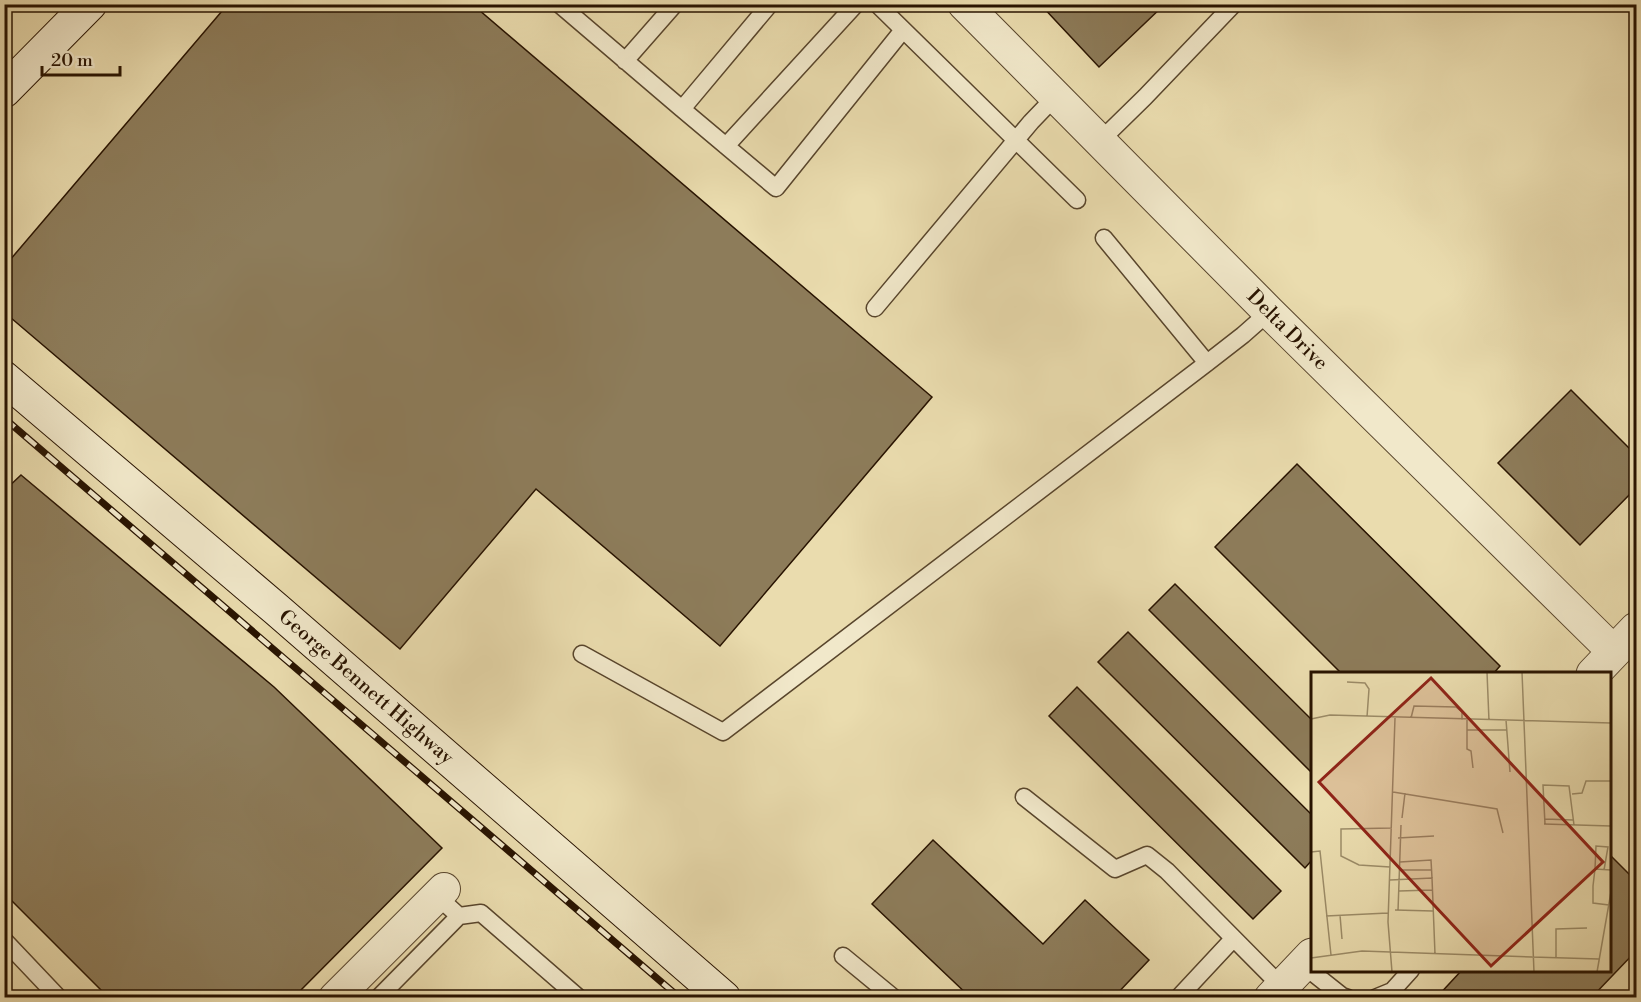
<svg xmlns="http://www.w3.org/2000/svg" width="1641" height="1002" viewBox="0 0 1641 1002" font-family="'Libre Bodoni',serif">
	<style>
		.building { fill: #8d7c5a; stroke: #281300; stroke-width: 1.5 }
		.lines { fill: none; stroke-linecap: round; stroke-linejoin: round }
		.service-casing { stroke: #58452c; stroke-width: 19 }
		.minor-casing { stroke: #58452c; stroke-width: 34 }
		.tertiary-casing { stroke: #58452c; stroke-width: 35 }
		.secondary-casing { stroke: #281300; stroke-width: 35 }
		.service { stroke: #f1e8ca; stroke-width: 16 }
		.minor { stroke: #f1e8ca; stroke-width: 32 }
		.tertiary { stroke: #f1e8ca; stroke-width: 33 }
		.secondary { stroke: #f1e8ca; stroke-width: 33 }
		.rail-casing { stroke: #281300; stroke-width: 7 }
		.rail { stroke: #f1e8ca; stroke-width: 4.5; stroke-dasharray: 14; stroke-linecap: butt }
		.labels { text-anchor: middle; dominant-baseline: central; stroke-width: 5; stroke-linejoin: round; paint-order: stroke }
		.street-label { font-size: 20px; fill: #281300; stroke: #f1e8ca }
		.inset-road { fill: none; stroke: #9c8c68; stroke-width: 1.5 }
		.view { fill: #8f2418; fill-opacity: 0.15; stroke: #8f2418; stroke-width: 3 }
		.inset-edge { fill: none; stroke: #281300; stroke-width: 3 }
	</style>
	<rect width="100%" height="100%" fill="#eadcae"/>
	<filter id="stains"><feTurbulence type="fractalNoise" baseFrequency=".00333" numOctaves="4"/><feColorMatrix values="0 0 0 0 .2 0 0 0 0 .09 0 0 0 0 .02 0 0 0 .5 -.17"/></filter>
	<radialGradient id="worn" r=".72"><stop offset=".6" stop-color="#630" stop-opacity="0"/><stop offset="1" stop-color="#630" stop-opacity=".3"/></radialGradient>
	<!-- building -->
	<path class="building" d="M228,4h244l460,393 -212,249 -184,-157 -136,160 -396,-337v-45z
		M1040,4h125l-66,63z
		M1571,390l65,65v33l-56,57 -82,-82z
		M1297,464l203,202 -7,8h-151l-127,-127z
		M21,475l253,212 168,161 -149,150h-184l-105,-105v-402z
		M1175,584l137,136v53l-163,-163z
		M1128,632l184,183v45l-7,8 -207,-206z
		M1077,687l204,204 -28,28 -204,-203z
		M933,840l110,104 42,-44 64,60 -36,38h-142l-99,-94z
		M1610,855l26,26v70l-45,47h-155l26,-28h148z"/>
	<g class="lines">
		<defs>
			<path id="service" d="M559,4l123,105 88,-105
				M877,4l200,196
				M625,61l50,-57
				M682,109l94,79 127,-158
				M1099,142l46,-45 89,-93
				M726,146l130,-142
				M1104,238l103,125
				M875,308l156,-186 24,-25
				M582,654l141,78 484,-369 36,-28 26,-23
				M1024,797l91,72 32,-14 20,16 115,116
				M437,896l22,20 22,-3 98,85
				M4,940l55,58
				M843,956l51,42
				M1303,965l39,31 6,2
				M378,998l81,-82
				M1178,998l55,-59
				M1375,998l17,-7 19,-21"/>
			<g id="minor">
				<path id="s1" d="M964,4l305,308 345,340"/>
				<path d="M335,998l109,-109"/>
			</g>
			<path id="tertiary" d="M1593,674l43,-45
				M1271,998l41,-43"/>
			<g id="secondary">
				<path d="M4,91l86,-87"/>
				<path id="s2" d="M4,378l272,231 448,389"/>
			</g>
		</defs>
		<!-- service casing -->
		<use href="#service" class="service-casing"/>
		<!-- minor casing -->
		<use href="#minor" class="minor-casing"/>
		<!-- tertiary casing -->
		<use href="#tertiary" class="tertiary-casing"/>
		<!-- secondary casing -->
		<use href="#secondary" class="secondary-casing"/>
		<!-- service -->
		<use href="#service" class="service"/>
		<!-- minor -->
		<use href="#minor" class="minor"/>
		<!-- tertiary -->
		<use href="#tertiary" class="tertiary"/>
		<!-- secondary -->
		<use href="#secondary" class="secondary"/>
		<defs>
			<path id="rail" d="M4,418l676,580"/>
		</defs>
		<!-- rail casing -->
		<use href="#rail" class="rail-casing"/>
		<!-- rail -->
		<use href="#rail" class="rail"/>
	</g>
	<g class="labels">
		<!-- street labels -->
		<g class="street-label">
			<text stroke="none"><textPath href="#s1" startOffset="459">Delta Drive</textPath></text>
			<text stroke="none"><textPath href="#s2" startOffset="476">George Bennett Highway</textPath></text>
		</g>
	</g>
	<!-- overview -->
	<g transform="translate(1311 672)">
		<rect width="300" height="300" fill="#eadcae"/>
		<path class="inset-road" d="M176,0l2,49M211,0l12,300M36,10l18,1 4,6 -2,28M100,46l3,-12 42,1 6,5v8M0,47l19,-4 281,8M156,48v29l4,2 2,17M195,48l4,52M156,58h40M82,120l104,17 6,24M261,122l10,-1 4,-12h25M91,146l3,-25M234,147l28,1M233,152l67,2M234,152l-2,-39 26,1 5,39M87,166l36,-2M0,180l9,-1 11,104M89,190l31,-2 1,18M79,195l-31,-2 -18,-9v-27l51,-1M284,197l1,-23 12,1 -4,23M88,198h32M79,208l42,-2 3,76M88,219l33,-1M298,233l-16,-2v-17l2,-17 16,1M84,238l38,1M87,239l3,-86M29,243l2,24M15,244l62,-3M221,285l67,2M0,286l51,-7 170,6M245,286v-29l31,-1M81,300l-4,-50 7,-204M286,300l14,-80"/>
		<path class="view" d="M120,6l172,184 -112,104 -172,-184z"/>
		<rect width="300" height="300" class="inset-edge"/>
	</g>
	<!-- margin -->
	<rect width="1641" height="1002" fill="none" stroke="#eadcae" stroke-width="24"/>
	<rect x="6" y="6" width="1629" height="990" fill="none" stroke="#281300" stroke-width="3"/>
	<rect x="12" y="12" width="1617" height="978" fill="none" stroke="#281300" stroke-width="1.5"/>
	<!-- scale -->
	<path d="M42 66v9h78v-9" fill="none" stroke="#281300" stroke-width="3"/>
	<text x="51" y="66" font-size="18" fill="#281300" stroke="#f1e8ca" stroke-width="4.5" paint-order="stroke">20 m</text>
	<rect width="100%" height="100%" filter="url(#stains)"/>
	<rect width="100%" height="100%" fill="url(#worn)"/>
</svg>
